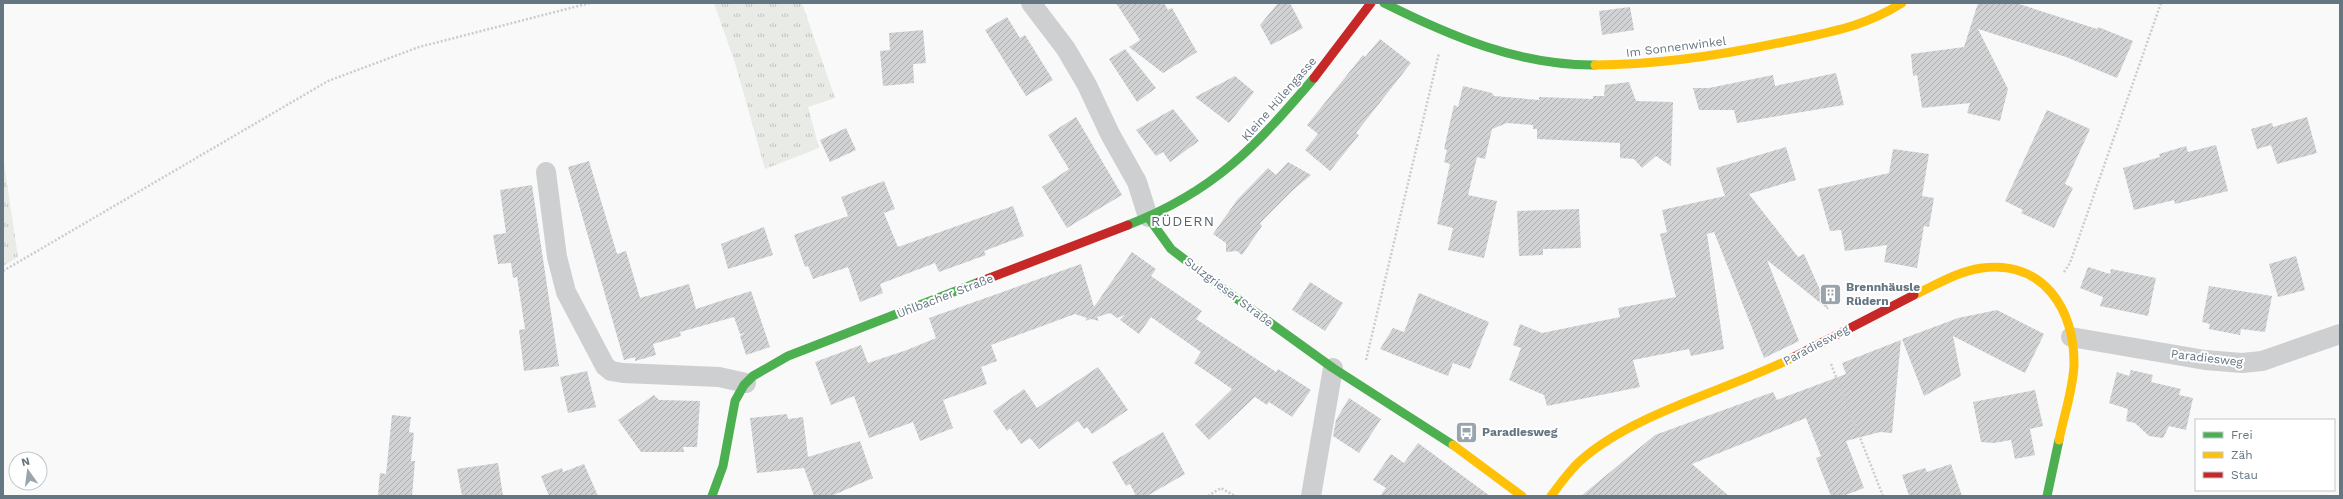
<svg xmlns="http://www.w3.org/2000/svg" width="2343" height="499" viewBox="0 0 2343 499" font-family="'Work Sans',sans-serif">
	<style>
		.grass { fill: url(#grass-tufts) }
		.building { fill: url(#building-hatch) }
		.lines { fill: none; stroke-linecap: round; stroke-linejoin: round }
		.path { stroke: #cbcccd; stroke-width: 2.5; stroke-dasharray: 2 2; stroke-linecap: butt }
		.street { stroke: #cecfd0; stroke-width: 20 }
		.fast { stroke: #4caf50; stroke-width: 9 }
		.slow { stroke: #ffc107; stroke-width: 9 }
		.jam { stroke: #c62828; stroke-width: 9 }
		.labels { text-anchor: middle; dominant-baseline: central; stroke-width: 4; stroke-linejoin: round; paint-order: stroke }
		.street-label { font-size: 12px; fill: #657683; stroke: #fff }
		.poi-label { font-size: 12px; font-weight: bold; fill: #657683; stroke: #fff; text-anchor: start }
		.quarter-label { font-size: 14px; letter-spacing: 1px; fill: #57646e; stroke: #fff }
	</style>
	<defs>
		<pattern id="grass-tufts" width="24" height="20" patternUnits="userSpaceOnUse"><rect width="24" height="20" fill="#e8ebe6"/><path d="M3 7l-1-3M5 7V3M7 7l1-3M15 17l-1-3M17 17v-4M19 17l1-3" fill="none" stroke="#c0c3c0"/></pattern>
		<pattern id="building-hatch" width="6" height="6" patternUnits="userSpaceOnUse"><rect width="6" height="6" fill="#d0d2d3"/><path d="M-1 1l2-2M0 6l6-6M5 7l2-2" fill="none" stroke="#acafb1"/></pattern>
	</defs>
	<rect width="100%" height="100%" fill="#f9f9f9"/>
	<!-- grass -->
	<path class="grass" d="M714,3h88l33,95 -27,9 11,41 -54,21 -30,-106z
		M3,157l15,100 -15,9z"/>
	<!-- building -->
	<path class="building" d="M1116,3h48l4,7 4,-2 25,44 -34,21 -34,-26 11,-7z
		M1278,3h12l13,25 -32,17 -11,-20z
		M1978,3h38l81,26 1,-2 35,14 -16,37 -51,-21 -88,-28 30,60 -8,32 -33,-8 3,-10 -48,5 -5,-33 -4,1 -2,-22 53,-7z
		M1630,7l4,23 -32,5 -3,-24z
		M1007,17l13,21 5,-3 28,45 -27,16 -41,-66z
		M923,30l3,33 -13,1 1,19 -31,3 -3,-35 10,-1 -1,-17z
		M1380,39l31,24 -55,70 3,2 -29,36 -25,-21 13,-16 -11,-9 56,-70 2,2z
		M1125,49l31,39 -19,14 -28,-43z
		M1836,73l8,32 -107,18 -3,-13h-35l-6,-22h16l64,-13 2,11z
		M1235,76l19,16 -25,31 -34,-26z
		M1629,82l7,19 37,1 -2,64 -15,-10 -14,12 -8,-9 -14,-1v-15l-83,-4v-10h-4v-4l-26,-2 -15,6 -7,30 -8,-2 -9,38 29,6 -13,57 -36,-8 5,-22 -16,-4 13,-60 -6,-2 3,-12 -3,-1 10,-44 4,2 5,-21 29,7 2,3 45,4v-3l54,2v-3h11l1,-11z
		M1173,109l26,32 -29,21 -7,-10 -7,4 -20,-26z
		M2047,110l43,19 -25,55 8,4 -19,40 -33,-15 2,-3 -18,-9z
		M1076,117l46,78 -55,33 -25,-41 27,-18 -21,-34z
		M2307,117l10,36 -40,11 -6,-19 -14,4 -6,-20 21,-6 1,4z
		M846,128l10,22 -26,12 -10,-22z
		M2216,145l12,46 -53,13 -1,-4 -40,10 -11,-42 37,-11 -1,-3 27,-8 2,6z
		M1786,147l10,33 -47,14 49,63 6,-3 25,56 -62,-50 32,81 -35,17 -50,-126 -7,2 17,115 -33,7 -2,-7 -56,11 7,27 -93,19 -3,-11 -35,-15 12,-32 -8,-3 7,-21 22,9 78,-16 -2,-9 58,-11 -16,-63 7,-2 -5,-22 63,-14 -9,-28z
		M1893,149l36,5 -7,42 12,2 -5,29 -5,-1 -7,42 -33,-6 3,-17 -42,6 -4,-21 -11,1 -12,-42 71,-16z
		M589,161l28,93 9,-3 14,47 49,-14 7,25 55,-18 19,56 -24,8 -6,-19 5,-3 -5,1 -6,-17 -54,15 1,4 -28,8 3,11 -21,6v-4l-11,3 -56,-193z
		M1288,162l23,13 -19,16 -32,32 2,3 -20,29 -5,-4 -11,1v-9l-13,-9 24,-34 31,-32 8,7z
		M884,181l11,28 -11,4 14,34 115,-41 11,30 -40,15 2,4 -47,17 -4,-9 -55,21 3,9 -23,9 -12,-35 -35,12 -5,-13 -3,1 -11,-32 54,-19 -7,-19z
		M532,185l27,181 -35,5 -5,-41 6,-1 -8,-52 -4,1 -2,-15 -13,1 -5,-29 13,-2 -6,-43z
		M1579,209l2,39 -38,1v6l-24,1 -2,-45z
		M764,227l9,28 -45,14 -7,-25z
		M1132,252l24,17 -5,7 51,35 -6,8 80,53 2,-3 33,21 -19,27 -23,-15 -2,3 -12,-8 -46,43 -14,-15 37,-36 -38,-26 7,-11 -50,-35 -12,17 -19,-14 5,-5 -8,3 -7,-5 -13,4 2,4 -8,-2 -6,2 2,-3 -12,-4 -84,31 6,16 -16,6 6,17 -44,16 10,28 -33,13 -7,-19 -44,16 -15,-42 -23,9 -16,-43 46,-17 7,18 39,-13 29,-12 -7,-20 152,-54 13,43z
		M2296,256l9,34 -27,7 -9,-33z
		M2088,267l22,7 1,-5 45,9 -8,38 -48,-10 3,-9 -23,-9z
		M1310,282l33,21 -18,28 -33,-21z
		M2209,286l63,10 -7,36 -24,-3 -1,6 -31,-6 1,-5 -8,-2z
		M1419,293l70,29 -19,47 -17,-6 -5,13 -68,-27 13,-21 11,4z
		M1997,310l47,24 -19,39 -72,-37 8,40 -37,20 -22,-57 56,-21z
		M1901,340l-9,93 -12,-1 -34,9 18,47 -21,8h-12l-15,-38 5,-2 -15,-38 -114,46 37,32h-148l74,-61 118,-43 4,8 69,-26 -4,-11z
		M1098,367l30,43 -36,24 -5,-7 -3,2 -6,-8 -39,28 -9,-11 -9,6 -11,-16 -3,3 -14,-20 31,-22 13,19z
		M2131,370l22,5 -2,7 30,7 -2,6 14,3 -7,32 -17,-4 -6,12 -14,-2 -14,-13 -9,-2 2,-12 -19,-6 8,-31 12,4z
		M587,371l9,36 -28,6 -8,-36z
		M2035,390l8,36 -13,3 5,26 -20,4 -4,-19 -17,3 -13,-1 -8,-40z
		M654,395l5,5 41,1 -3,46h-14l1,5h-43l-23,-32z
		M1349,398l32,21 -22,34 -26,-17 3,-16z
		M787,414l1,5 15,-2 5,40 52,-16 13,37 -42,18h-17l-10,-28 -47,5 -7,-55z
		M392,415l19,2 -2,15 5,1 -3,28h4l-3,35h-34l2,-23 6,1z
		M1163,432l22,42 -38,22h-11l-6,-12 -4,2 -14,-24z
		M1418,443l72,53h-110l6,-8 -13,-8 18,-26 13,9z
		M498,463l5,33h-41l-5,-27z
		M584,464l14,32h-49l-8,-20 21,-8 1,4z
		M1951,464l11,32h-53l-7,-21 23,-7 2,4z"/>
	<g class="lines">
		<!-- path -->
		<path class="path" d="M3,271l325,-190 91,-34 171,-44
			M2064,272l6,-9 91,-260
			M1366,360l73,-307
			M1831,364l52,132
			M1208,496l13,-8 14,8"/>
		<!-- street -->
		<path class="street" d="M1031,3l35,46 21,36 23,49 27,48 11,35
			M546,172l11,85 9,35 39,74 6,5 12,2 96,4 27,6
			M2071,337l134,23 37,3 20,-2 78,-27
			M1311,496l22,-128"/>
		<!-- fast -->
		<path class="fast" d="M1384,3c66,33 136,63 211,62
			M1148,217l23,32 51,39 111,80 120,77
			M1128,225c87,-34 127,-78 186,-147
			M712,496l11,-30 12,-65 9,-16 9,-9 35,-20 191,-74
			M2047,496l12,-56"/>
		<!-- slow -->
		<path class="slow" d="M1595,65c66,0 129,-10 193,-24 42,-9 76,-14 114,-38
			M1914,295c22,-10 44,-24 68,-27 61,-8 93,41 92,97 -1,25 -10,50 -15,75
			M1453,445l69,51
			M1551,496c9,-12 18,-25 29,-35 53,-48 149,-71 214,-104"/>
		<!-- jam -->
		<path class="jam" d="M1314,78l57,-75
			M979,282l149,-57
			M1794,357l120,-62"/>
	</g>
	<!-- icons -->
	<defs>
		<symbol id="building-square" viewBox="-11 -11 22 22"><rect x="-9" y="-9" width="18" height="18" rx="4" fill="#99a4ac" stroke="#fff"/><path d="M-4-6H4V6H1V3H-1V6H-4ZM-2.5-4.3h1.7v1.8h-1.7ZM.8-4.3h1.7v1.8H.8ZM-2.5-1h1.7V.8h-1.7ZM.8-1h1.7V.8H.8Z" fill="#fff"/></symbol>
		<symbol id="bus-square" viewBox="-11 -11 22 22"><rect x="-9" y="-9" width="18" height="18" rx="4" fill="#99a4ac" stroke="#fff"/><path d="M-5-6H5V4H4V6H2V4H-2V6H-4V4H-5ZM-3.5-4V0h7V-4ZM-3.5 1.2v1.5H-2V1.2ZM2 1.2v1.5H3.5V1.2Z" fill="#fff"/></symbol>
	</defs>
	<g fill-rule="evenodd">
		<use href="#building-square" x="1818" y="282" width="25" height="25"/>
		<use href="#bus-square" x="1454" y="420" width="25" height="25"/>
	</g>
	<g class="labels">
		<!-- street labels -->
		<g class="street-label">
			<text transform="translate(1676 47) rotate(-7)">Im Sonnenwinkel</text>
			<text transform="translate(1279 99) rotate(-49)">Kleine Hülengasse</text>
			<text transform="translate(1229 292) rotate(37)">Sulzgrieser Straße</text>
			<text transform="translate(945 296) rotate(-21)">Uhlbacher Straße</text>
			<text transform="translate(1816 345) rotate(-28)">Paradiesweg</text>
			<text transform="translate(2207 358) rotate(7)">Paradiesweg</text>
		</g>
		<!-- poi labels -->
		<g class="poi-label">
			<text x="1846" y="287">Brennhäusle<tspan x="1846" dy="14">Rüdern</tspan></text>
			<text x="1482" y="432">Paradiesweg</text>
		</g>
		<!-- quarter labels -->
		<g class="quarter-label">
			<text x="1183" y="221">RÜDERN</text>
		</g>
	</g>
	<!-- border -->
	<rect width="2343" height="499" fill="none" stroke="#657683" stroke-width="8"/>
	<!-- legend -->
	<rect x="2195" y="419" width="140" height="72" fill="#ffffff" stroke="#c1c8cd"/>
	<rect x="2203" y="432" width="20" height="6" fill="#4caf50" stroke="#c1c8cd"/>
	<text x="2231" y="439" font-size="12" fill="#657683">Frei</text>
	<rect x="2203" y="452" width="20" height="6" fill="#ffc107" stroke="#c1c8cd"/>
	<text x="2231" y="459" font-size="12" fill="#657683">Zäh</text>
	<rect x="2203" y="472" width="20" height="6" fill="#c62828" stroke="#c1c8cd"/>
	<text x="2231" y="479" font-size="12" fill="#657683">Stau</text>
	<!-- north arrow -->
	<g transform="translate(28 471) rotate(346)"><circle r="19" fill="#ffffff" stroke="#c1c8cd"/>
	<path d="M0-3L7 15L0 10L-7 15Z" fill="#99a4ac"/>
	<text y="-6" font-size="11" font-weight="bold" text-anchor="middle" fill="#657683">N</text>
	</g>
</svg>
